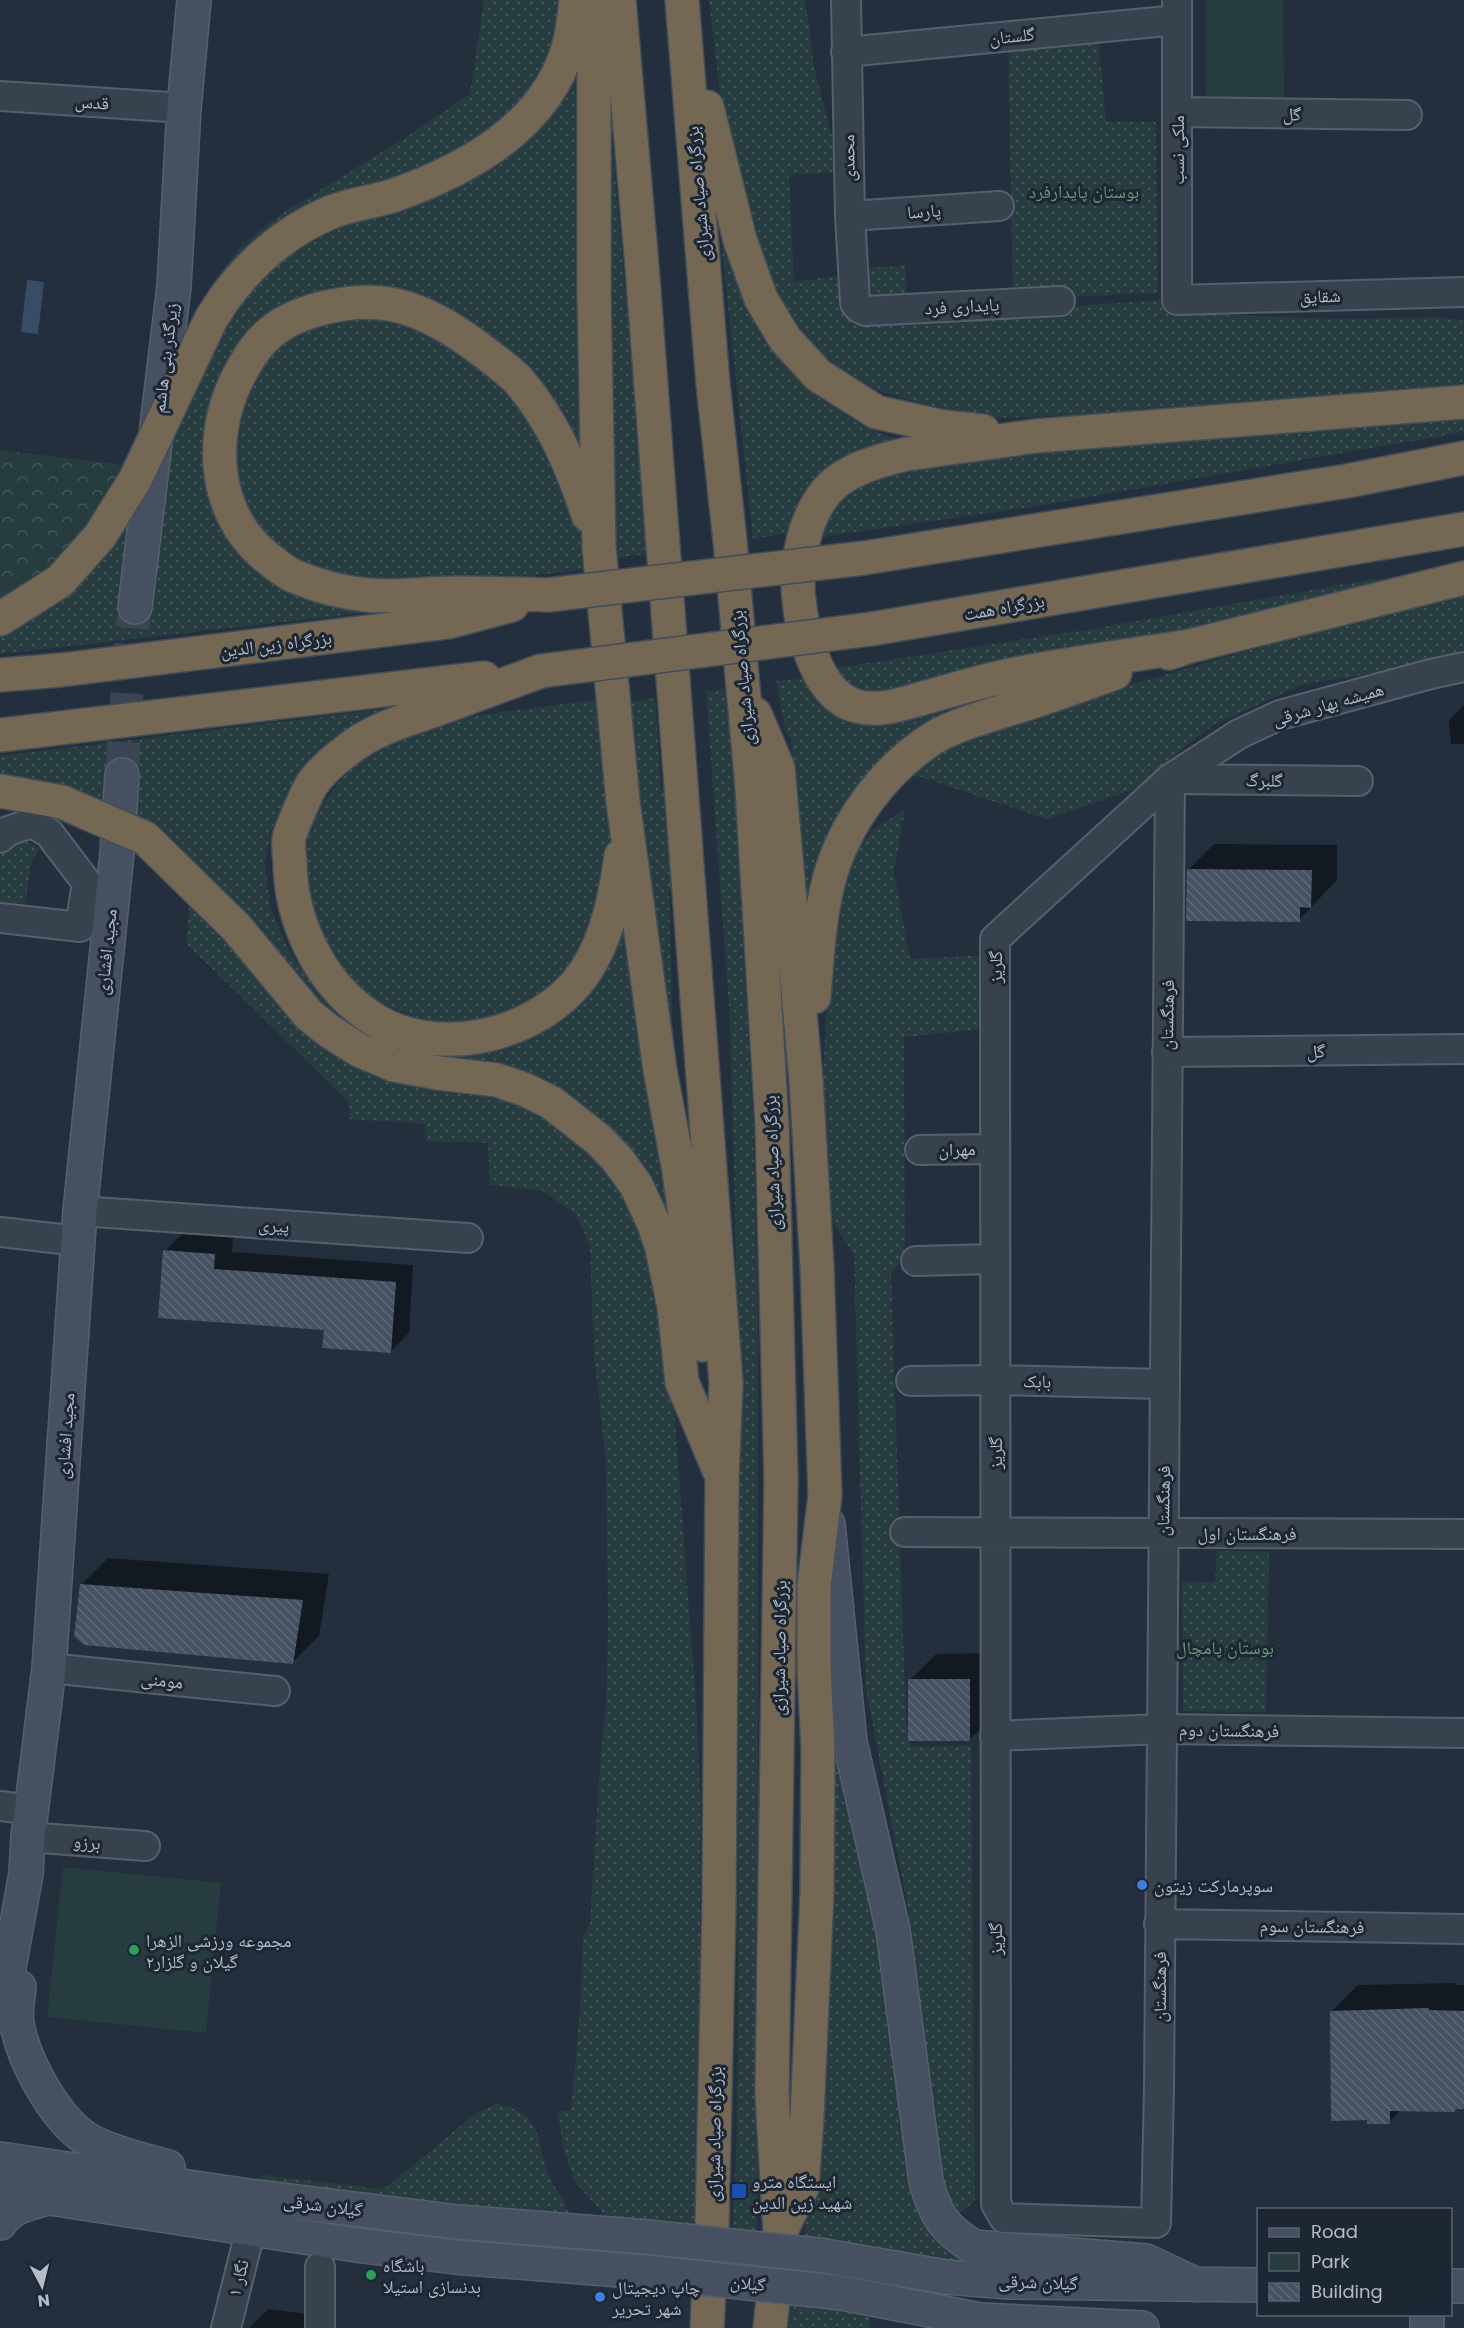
<svg xmlns="http://www.w3.org/2000/svg" width="1464" height="2328" viewBox="0 0 1464 2328" font-family="Poppins,'Noto Naskh Arabic',sans-serif">
	<style>
		.green { fill: url(#green-dots) }
		.forest { fill: url(#forest-crowns) }
		.pitch { fill: #263c3f }
		.water { fill: #394c67 }
		.shadow { fill: #0007 }
		.building { fill: url(#building-back-hatch) }
		.lines { fill: none; stroke-linecap: round; stroke-linejoin: round }
		.secondary-tunnel { stroke: #3a4453; stroke-width: 33; stroke-dasharray: 33 16; stroke-linecap: butt }
		.street-casing { stroke: #565f6c; stroke-width: 32 }
		.secondary-casing { stroke: #565f6c; stroke-width: 36 }
		.highway-casing { stroke: #434c59; stroke-width: 36 }
		.street { stroke: #38414e; stroke-width: 28 }
		.secondary { stroke: #465061; stroke-width: 33 }
		.highway { stroke: #746855; stroke-width: 33 }
		.secondary-bridge-casing { stroke: #565f6c; stroke-width: 36; stroke-linecap: butt }
		.highway-bridge-casing { stroke: #434c59; stroke-width: 36; stroke-linecap: butt }
		.secondary-bridge { stroke: #465061; stroke-width: 33 }
		.highway-bridge { stroke: #746855; stroke-width: 33 }
		.shop-dot { fill: #3f7fe0; stroke: #1d2633; stroke-width: 2 }
		.leisure-dot { fill: #2e9e5b; stroke: #1d2633; stroke-width: 2 }
		.transit-dot { fill: #1a4fb4; stroke: #1d2633; stroke-width: 2 }
		.labels { text-anchor: middle; dominant-baseline: central; stroke-width: 6; stroke-linejoin: round; paint-order: stroke }
		.street-label { font-size: 18px; fill: #b4bcc9; stroke: #1d2633 }
		.park-label { font-size: 18px; fill: #6b9a76; stroke: #1d2633 }
		.poi-label { font-size: 18px; fill: #b4bcc9; stroke: #1d2633; text-anchor: start }
	</style>
	<defs>
		<pattern id="green-dots" width="8" height="8" patternUnits="userSpaceOnUse" patternTransform="scale(1.5)"><rect width="8" height="8" fill="#263c3f"/><path d="M2 2h.1M6 6h.1" fill="none" stroke="#435659" stroke-width="1.8" stroke-linecap="round"/></pattern>
		<pattern id="forest-crowns" width="20" height="18" patternUnits="userSpaceOnUse" patternTransform="scale(1.5)"><rect width="20" height="18" fill="#263c3f"/><path d="M2 6a3 3 0 1 1 6 0M12 15a3 3 0 1 1 6 0" fill="none" stroke="#435659"/></pattern>
		<pattern id="building-back-hatch" width="6" height="6" patternUnits="userSpaceOnUse" patternTransform="scale(1.5)"><rect width="6" height="6" fill="#455162"/><path d="M-1 5l2 2M0 0l6 6M5-1l2 2" fill="none" stroke="#5d6877"/></pattern>
	</defs>
	<rect width="100%" height="100%" fill="#242f3e"/>
	<!-- green -->
	<path class="green" d="M484,0h87l-34,87 -74,67 -239,125 -8,-1 23,-29 18,-17 32,-23 116,-71 65,-44z
		M709,0h95l5,24 5,43 27,105 -52,3 5,107 50,-7 1,-6 60,-3 2,53 261,-20 13,11 11,4 156,5 88,-2 28,4v72l-291,18 -179,7 -67,-13 -50,-15 -40,-24 -36,-28 -32,-49 -43,-144z
		M1098,35l8,86 50,1 2,171 -145,6 -5,-260z
		M579,38l8,449 -90,-136 -179,-51 -107,121 60,144 178,38 -449,51v-25l25,-11 203,-306 54,-62 174,-73z
		M606,67l14,166 31,321 -39,4z
		M715,184l105,211c28,26 53,37 90,47l-21,12 -91,78 -45,7z
		M372,314l45,9 89,63 48,65 31,86 4,32 -110,13 -116,-1 -64,-8 -54,-58 -10,-44 -2,-50 27,-59 39,-34z
		M1464,413v19l-427,74 -224,32 13,-30 60,-43z
		M1393,579l-30,12 -494,110 -41,-32 258,-39 282,-50z
		M1464,589v61l-63,19 -98,15 -88,40 -36,27 -9,12 -26,23 -98,33 -128,-43 -19,1 32,-27 153,-52z
		M811,677l21,27 207,-25 -161,88 -72,212 -15,-240 -5,-7 -10,-51z
		M729,688l24,435 5,189v516l2,184 -3,232 -25,-4 5,-110 1,-232 -2,-646 -6,-231 -24,-330z
		M655,698l6,88 5,7 6,93 -3,5 5,190 -51,-378z
		M602,699l8,91 2,68 -3,39 -49,88 -67,35 -42,4 -28,-4 -30,-12 -36,-19 -30,-40 -18,-40 -5,-33 1,-28 12,-38 37,-46 69,-41z
		M419,705l-113,66 -20,28 -15,32 -6,32 5,44 18,42 22,32 28,26 22,16 166,10 99,-146 54,351 -54,-90 -283,-118 -156,-161 -186,-84v-29z
		M905,810l-11,62 16,87 77,-4 -2,74 -81,8 1,209 -4,15 -10,13 15,449 5,24 60,-2 4,456 -16,12 -14,-5 -36,-294 -43,-225 -12,-434 -29,-45 -3,-116 7,-127 20,-108 26,-31z
		M25,842l11,4 3,4 -7,10 -7,43 -25,-1v-46c8,-8 14,-12 25,-14z
		M190,890l121,136 241,88 82,84 33,117 30,401 3,83v183l-6,256 -87,-20 -32,-36 -10,-27 -8,-44h14l9,-100 3,-76 7,-11 9,-146 7,-73 2,-78 -2,-168 -12,-103 -4,-110 -13,-30 -34,-25 -53,-6 -2,-42 -62,-2 -1,-17 -76,-5v-17l-162,-158z
		M1217,1551l52,1 -3,160 -83,-1 -1,-129h33z
		M821,1612l114,611 171,54 -302,-29 1,-22 4,-20z
		M496,2104c50,10 38,34 53,72 5,12 16,23 19,36l-3,6 -309,-35 1,-4 5,-4 111,13 14,-1 89,-74z
		M791,2302l79,11 -1,15h-80z"/>
	<!-- forest -->
	<path class="forest" d="M0,450l124,15 -19,41 -43,61 -62,33z"/>
	<!-- pitch -->
	<path class="pitch" d="M1205,0h78l1,98h-78z
		M63,1867l158,16 -15,150 -159,-16z"/>
	<!-- water -->
	<path class="water" d="M27,280l17,2 -6,52 -17,-2z"/>
	<!-- shadow -->
	<path class="shadow" d="M1464,705v39h-13l-2,-24z
		M1214,844l123,1v35l-38,40 -111,-50z
		M183,1233l50,3 -1,16 181,13 -4,68 -18,18 -226,-100z
		M108,1558l221,16 -10,62 -27,27 -210,-79z
		M996,1653v61l-27,26 -59,-60 26,-26z
		M1455,1983v2h9v124h-62l-13,13 -57,-111 26,-26z
		M268,2309l54,7 1,12h-74z"/>
	<!-- building -->
	<path class="building" d="M1187,869l125,1 -1,38 -11,-1v15l-114,-1z
		M163,1250l52,4 -1,15 182,13 -5,71 -69,-5 2,-18 -166,-12z
		M80,1584l223,16 -10,64 -209,-19 -10,-9z
		M908,1679h62v62h-62z
		M1429,2008v2l35,1v98h-8l-2,3 -64,-1v13h-23v-4l-36,1 -1,-110z"/>
	<g class="lines">
		<!-- secondary-tunnel -->
		<path class="secondary-tunnel" d="M122,775l7,-115 6,-53"/>
		<defs>
			<path id="street" d="M846,0l4,216 5,87 4,5 6,3 195,-10
				M1177,0v300l287,-8
				M846,52l331,-32
				M0,96l184,12
				M1177,112l230,3
				M850,216l149,-10
				M1170,779l-11,1309 -3,135 -152,-5 -8,-14 -1,-1265 175,-160 69,-45 41,-19 151,-41 33,-7
				M1170,779l188,2
				M0,838l8,-7 24,-8 17,10 38,50 -7,44 -80,-9
				M1167,1052l297,-3
				M920,1150l75,-1
				M80,1211l388,27
				M0,1232l78,9
				M916,1261l79,-2
				M911,1381l84,-1 169,4
				M905,1532l559,2
				M49,1668l226,23
				M995,1736l166,-7 303,4
				M0,1806l33,4
				M28,1837l117,9
				M1159,1924l305,5
				M320,2267v61
				M226,2328l25,-100"/>
			<path id="secondary" d="M135,607l39,-321 10,-178 10,-108
				M828,1524l22,218 43,188 33,251c9,34 18,48 48,66l172,14 51,24
				M19,1987c-1,11 -4,25 -2,37 7,38 40,100 75,118 23,12 51,18 76,25
				M0,2016l26,-142 2,-37 21,-169 31,-457 37,-358 5,-78
				M0,2159l249,37 210,26 188,15
				M0,2193l50,5 313,48 92,11 189,15
				M0,2223c10,-16 27,-19 44,-24
				M819,2255l127,22 64,5 248,3
				M1450,2286h14
				M816,2290l31,4 133,26 162,8
				M1427,2314v14"/>
			<path id="highway" d="M594,0v292l5,255 24,255 37,268 19,101 24,174
				M619,0l23,266 84,1117 -4,94 -3,430 -7,320 -5,101
				M682,0l31,384 17,157 22,247 20,336 9,356 -9,614 8,138 -10,96
				M707,107l33,133 21,59 24,40 33,36 58,37 68,15 39,4
				M224,299c27,-37 63,-68 105,-86 21,-9 45,-11 66,-18 73,-26 152,-69 174,-150 4,-14 5,-30 7,-45
				M864,558l483,-77 117,-23
				M548,595c-31,-1 -62,-2 -93,-2 -29,0 -59,5 -88,2 -22,-2 -49,-9 -71,-18 -11,-4 -22,-14 -32,-22 -54,-46 -56,-128 -21,-187 7,-13 16,-26 27,-35 25,-22 77,-34 111,-30 43,4 83,33 116,59 7,6 16,12 22,19 34,40 53,85 69,134
				M0,619l60,-38 40,-45 18,-29
				M871,629l593,-100
				M1190,646c-58,9 -117,17 -175,28 -30,6 -59,15 -88,23 -23,6 -47,16 -71,9 -44,-12 -60,-93 -58,-133 2,-27 10,-59 28,-81 18,-22 54,-32 81,-38l129,-18 428,-34
				M1169,653l21,-7 274,-68
				M541,671c-35,13 -71,26 -106,39 -32,11 -64,20 -90,42 -11,8 -25,21 -33,32 -5,8 -21,45 -23,54 -1,7 0,16 1,23 0,57 28,119 76,153 65,48 174,24 219,-42 23,-35 30,-75 36,-116
				M0,675l61,-5 387,-48 64,-17
				M755,714l23,54 28,312 11,187 8,228 -11,91v81l4,83 -1,142 -10,225 -5,71 -21,43
				M0,735l484,-57
				M0,791l62,11 25,11
				M145,838l91,89 73,88 20,16 30,19 35,15 44,8 59,7 29,10 26,13 47,37 19,20 18,25 18,39 8,24 12,59 8,75 37,88
				M814,997c3,-38 5,-79 15,-117 15,-57 56,-112 106,-143 25,-14 54,-21 81,-30 33,-10 66,-22 99,-34"/>
		</defs>
		<!-- street casing -->
		<use href="#street" class="street-casing"/>
		<!-- secondary casing -->
		<use href="#secondary" class="secondary-casing"/>
		<!-- highway casing -->
		<use href="#highway" class="highway-casing"/>
		<!-- street -->
		<use href="#street" class="street"/>
		<!-- secondary -->
		<use href="#secondary" class="secondary"/>
		<!-- highway -->
		<use href="#highway" class="highway"/>
		<defs>
			<path id="secondary-bridge" d="M647,2237l172,18
				M644,2272l172,18"/>
			<path id="highway-bridge" d="M118,507l17,-27 76,-161 13,-20
				M548,595l316,-37
				M541,671l330,-42
				M87,813l58,25"/>
		</defs>
		<!-- secondary-bridge casing -->
		<use href="#secondary-bridge" class="secondary-bridge-casing"/>
		<!-- highway-bridge casing -->
		<use href="#highway-bridge" class="highway-bridge-casing"/>
		<!-- secondary-bridge -->
		<use href="#secondary-bridge" class="secondary-bridge"/>
		<!-- highway-bridge -->
		<use href="#highway-bridge" class="highway-bridge"/>
	</g>
	<!-- markers -->
	<g class="shop-dot">
		<circle cx="1142" cy="1885" r="6"/>
		<circle cx="600" cy="2297" r="6"/>
	</g>
	<g class="leisure-dot">
		<circle cx="134" cy="1950" r="6"/>
		<circle cx="371" cy="2275" r="6"/>
	</g>
	<rect class="transit-dot" x="731" y="2183" width="16" height="16" rx="3"/>
	<g class="labels">
		<!-- street labels -->
		<g class="street-label">
			<text transform="translate(1012 36) rotate(-6)">گلستان</text>
			<text transform="translate(92 102) rotate(4)">قدس</text>
			<text transform="translate(1292 114) rotate(1)">گل</text>
			<text transform="translate(1177 150) rotate(-90)">ملکی نسب</text>
			<text transform="translate(848 158) rotate(-91)">محمدی</text>
			<text transform="translate(698 194) rotate(-95)">بزرگراه صیاد شیرازی</text>
			<text transform="translate(924 211) rotate(-4)">پارسا</text>
			<text transform="translate(1320 296) rotate(-2)">شقایق</text>
			<text transform="translate(962 306) rotate(-3)">پایداری فرد</text>
			<text transform="translate(165 358) rotate(-83)">زیرگذر بنی هاشم</text>
			<text transform="translate(1004 607) rotate(-10)">بزرگراه همت</text>
			<text transform="translate(276 644) rotate(-7)">بزرگراه زین الدین</text>
			<text transform="translate(742 678) rotate(-95)">بزرگراه صیاد شیرازی</text>
			<text transform="translate(1328 704) rotate(-16)">همیشه بهار شرقی</text>
			<text transform="translate(1264 780) rotate(1)">گلبرگ</text>
			<text transform="translate(106 952) rotate(-84)">مجید افشاری</text>
			<text transform="translate(995 967) rotate(-90)">گلریز</text>
			<text transform="translate(1167 1015) rotate(-89)">فرهنگستان</text>
			<text transform="translate(1316 1051) rotate(-1)">گل</text>
			<text transform="translate(957 1149) rotate(-1)">مهران</text>
			<text transform="translate(772 1163) rotate(-92)">بزرگراه صیاد شیرازی</text>
			<text transform="translate(274 1225) rotate(4)">پیری</text>
			<text transform="translate(1037 1381) rotate(1)">بابک</text>
			<text transform="translate(65 1436) rotate(-86)">مجید افشاری</text>
			<text transform="translate(995 1453) rotate(-90)">گلریز</text>
			<text transform="translate(1163 1501) rotate(-89)">فرهنگستان</text>
			<text x="1247" y="1533">فرهنگستان اول</text>
			<text transform="translate(779 1648) rotate(-89)">بزرگراه صیاد شیرازی</text>
			<text transform="translate(162 1680) rotate(6)">مومنی</text>
			<text transform="translate(1229 1730) rotate(1)">فرهنگستان دوم</text>
			<text transform="translate(87 1842) rotate(5)">برزو</text>
			<text transform="translate(1312 1926) rotate(1)">فرهنگستان سوم</text>
			<text transform="translate(995 1939) rotate(-90)">گلریز</text>
			<text transform="translate(1159 1987) rotate(-90)">فرهنگستان</text>
			<text transform="translate(714 2134) rotate(-89)">بزرگراه صیاد شیرازی</text>
			<text transform="translate(323 2205) rotate(7)">گیلان شرقی</text>
			<text transform="translate(238 2278) rotate(-76)">نگار ۱</text>
			<text transform="translate(1038 2282) rotate(2)">گیلان شرقی</text>
			<text transform="translate(748 2283) rotate(6)">گیلان</text>
		</g>
		<!-- park labels -->
		<g class="park-label">
			<text x="1084" y="191">بوستان پایدارفرد</text>
			<text x="1225" y="1647">بوستان پامچال</text>
		</g>
		<!-- poi labels -->
		<g class="poi-label">
			<text x="1154" y="1885">سوپرمارکت زیتون</text>
			<text x="146" y="1940">مجموعه ورزشی الزهرا<tspan x="146" dy="21">گیلان و گلزار۲</tspan></text>
			<text x="752" y="2181">ایستگاه مترو<tspan x="752" dy="21">شهید زین الدین</tspan></text>
			<text x="383" y="2265">باشگاه<tspan x="383" dy="21">بدنسازی استیلا</tspan></text>
			<text x="612" y="2287">چاپ دیجیتال<tspan x="612" dy="21">شهر تحریر</tspan></text>
		</g>
	</g>
	<!-- legend -->
	<rect x="1257" y="2208" width="195" height="108" fill="#1d2633" stroke="#59626f" stroke-width="1.5"/>
	<rect x="1269" y="2228" width="30" height="9" fill="#465061" stroke="#59626f" stroke-width="1.5"/>
	<text x="1311" y="2238" font-size="18" fill="#b4bcc9">Road</text>
	<rect x="1269" y="2253" width="30" height="18" fill="#263c3f" stroke="#59626f" stroke-width="1.5"/>
	<text x="1311" y="2268" font-size="18" fill="#b4bcc9">Park</text>
	<rect x="1269" y="2283" width="30" height="18" fill="url(#building-back-hatch)" stroke="#59626f" stroke-width="1.5"/>
	<text x="1311" y="2298" font-size="18" fill="#b4bcc9">Building</text>
	<!-- north arrow -->
	<g transform="translate(42 2286) rotate(173)" stroke="#1d2633" stroke-width="4.5" paint-order="stroke">
	<path d="M0-4.5L10 22L0 15L-10 22Z" fill="#b4bcc9"/>
	<text y="-9" font-size="16" font-weight="bold" text-anchor="middle" fill="#b4bcc9">N</text>
	</g>
</svg>
